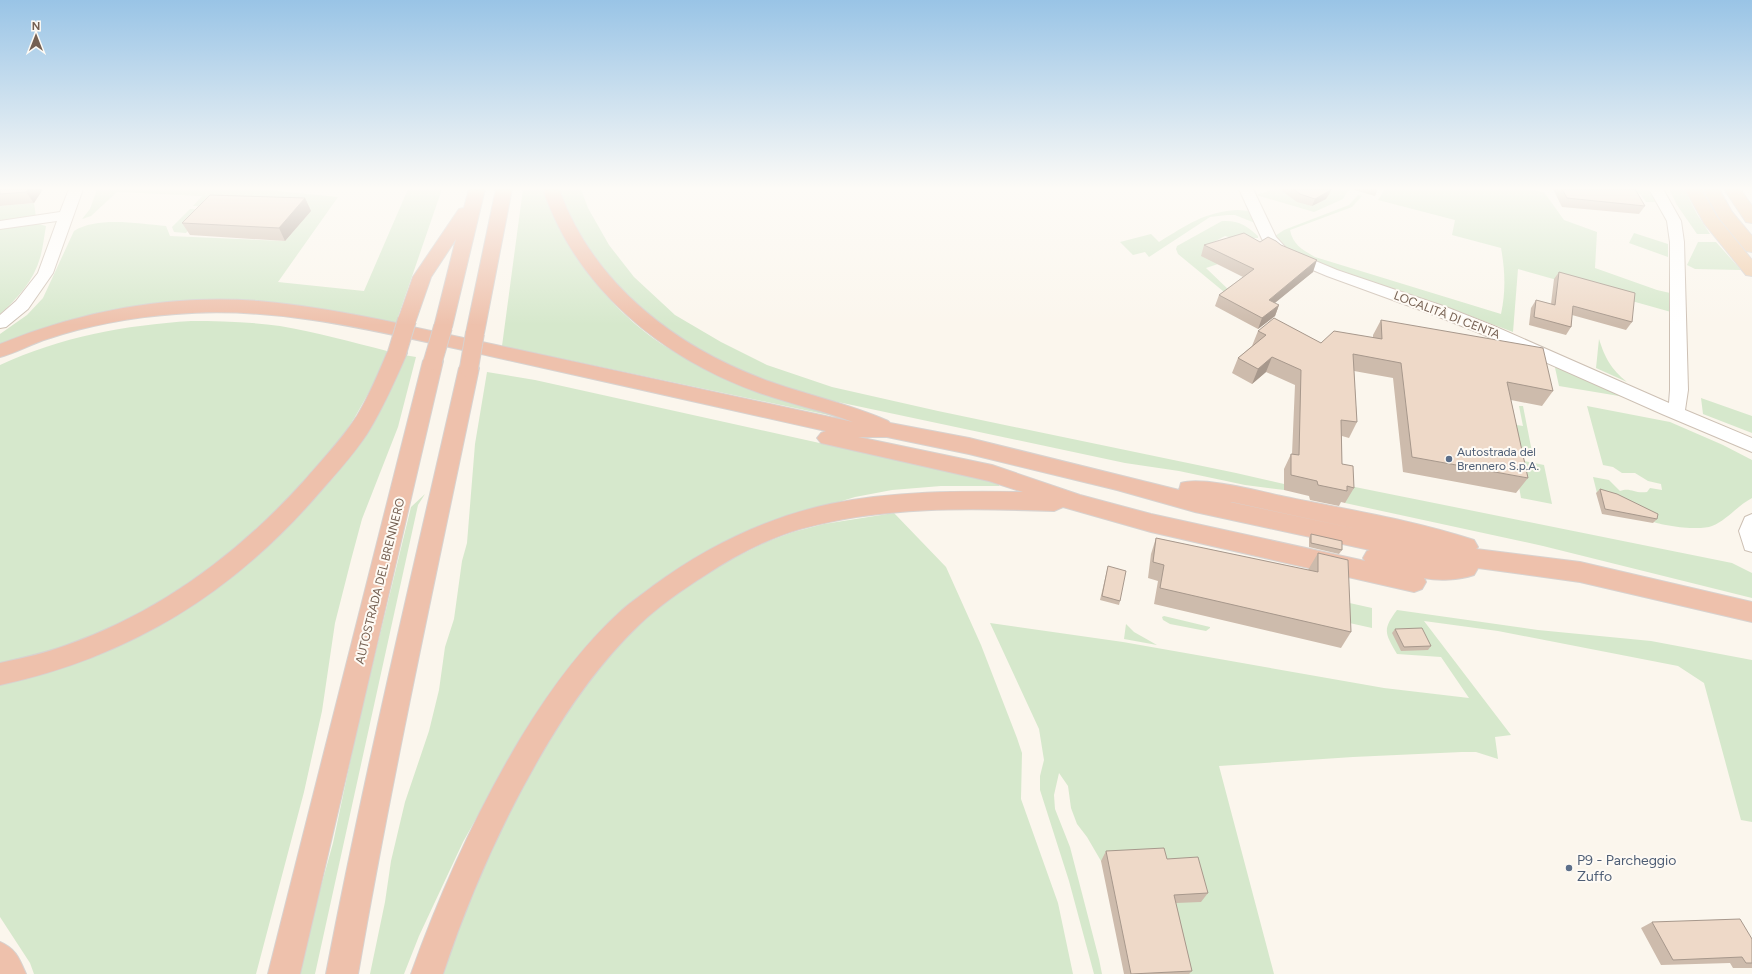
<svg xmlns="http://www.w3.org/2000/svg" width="1752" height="974" viewBox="0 0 1752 974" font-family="Figtree,sans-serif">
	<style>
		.green { fill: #d6e8cc }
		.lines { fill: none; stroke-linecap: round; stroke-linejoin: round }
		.minor-casing { stroke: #cdc0b4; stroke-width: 2 }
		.trunk-casing { stroke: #d8d2cf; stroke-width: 2 }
		.motorway-casing { stroke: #d8d2cf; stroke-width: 2 }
		.minor { fill: #fff; fill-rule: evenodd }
		.trunk { fill: #f0cead; fill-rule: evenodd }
		.motorway { fill: #eec1ac; fill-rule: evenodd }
		.motorway-bridge-casing { stroke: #d8d2cf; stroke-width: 20; stroke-linecap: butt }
		.motorway-bridge { stroke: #eec1ac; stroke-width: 18 }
		.wall { fill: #cdbbac }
		.shaded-wall { fill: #a7988c }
		.building { fill: #eed9c8; stroke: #a7988c }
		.service-dot { fill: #5c6f8a; stroke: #fefaf4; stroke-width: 1.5 }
		.labels { text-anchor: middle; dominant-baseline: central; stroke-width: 4; stroke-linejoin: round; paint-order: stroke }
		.street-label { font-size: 12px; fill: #756052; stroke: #fefaf4 }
		.service-label { font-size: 12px; fill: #4e5e75; stroke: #fefaf4; text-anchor: start }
		.near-service-label { font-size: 14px; fill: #4e5e75; stroke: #fefaf4; text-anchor: start }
	</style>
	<rect width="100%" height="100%" fill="#fbf6ed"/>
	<!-- green -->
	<path class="green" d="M97,189h161l80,8 -60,85 86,9 44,-102h34l-47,137 -200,-22 -195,43v-13l27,-19 16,-17 31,-67c24,-15 65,-7 92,-5l4,10 115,5 26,-30 -118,-5 9,-10 -85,-4 -26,24 -9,3 8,-10z
		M523,189h20c24,64 66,122 125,159 26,17 55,27 83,37 30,11 61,22 91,33l-340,-72z
		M553,189h28l7,19 21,37 25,32 41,38 46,27 46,23 65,22 106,24 298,62 48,11v6l-39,-5 -66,-14 -54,-8 -273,-58 -52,-11 -72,-26 -73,-42 -55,-53z
		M1274,189h75l-6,10 -29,13 -58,-17z
		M1385,189h140l19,3 20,28 33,12 -2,36 62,22 13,3 1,19 -153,-43 -5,63 -69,-26 -102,-32 -56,-25 -11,-13 9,-6 65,-25 9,-10 4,1 -10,11 -62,23c3,15 13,20 25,27l186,57c5,-23 4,-44 0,-66l-49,-13 3,-15 -77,-20z
		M1632,189h18l8,13h-12l-6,-8 -6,-1z
		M1669,189h15l13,25 13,20h-13l-20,-29z
		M34,203l2,14 -36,5v-16z
		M190,209l17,1 -21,23 -12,-1 -2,-5z
		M1237,210l14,1 4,12 -20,-8h-8l-17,2 -61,40 -4,-5 -12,3 -13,-13 31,-8 8,8c28,-17 45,-30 78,-32z
		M1222,221c17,-1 25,5 36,15v2h-26l-7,-2 -13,7 9,20 -15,5 26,25 -3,3 -51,-42 -2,-5 1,-3z
		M39,224l7,2c-2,11 -3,22 -6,32 -6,22 -23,41 -40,56v-85z
		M1634,233l34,11v13l-39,-14z
		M1698,242h18l25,28 -46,-1 -8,-4z
		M191,321c30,0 60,1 89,5 36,6 72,16 107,25l-9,25 -23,41 -13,20 -25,32 -47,52 -78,63 -81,45 -56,24 -55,14v-302c60,-28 126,-40 191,-44z
		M1599,339c6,19 12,30 28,43l-31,-14z
		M404,355l12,2 -18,70 -36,92 -11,41 -16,63 -13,88 -18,81 -48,182h-222l-4,-11 -30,-46v-234l193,-78 29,-20 58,-51 54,-57 38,-50z
		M1554,363l71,34 -66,-11z
		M487,372l48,8 465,103 -1,3h-58l-49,4 -37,7 -78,24 -82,38 -195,217 -37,66 -44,94 -15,38h-34l15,-72 6,-41 14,-59 24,-71 10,-41 6,-43 9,-28 8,-58 5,-18 8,-99z
		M1701,398l51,18v17l-49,-19z
		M1519,406h4l9,46c-13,-2 -21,-19 -28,-29l19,3z
		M1587,406l83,16 53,23 29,15v38c-15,8 -25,22 -40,28 -12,5 -50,0 -61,-5 -20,-9 -31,-24 -54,-28l-4,-16 16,3 11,11c11,-4 14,3 27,1l3,-4 12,2 -1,-6 -13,-3 -13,-8h-13l-9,-6 -10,-2z
		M1514,459l30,6 8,39 -31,-6z
		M1345,485l387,78 20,10v25l-209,-52 -198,-43z
		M425,494l-7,11 -103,469h-15l15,-66 18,-65 24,-114 54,-222z
		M894,513l52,54 35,78 36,93 5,15 -1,46 37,104 15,71h-639l105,-232 84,-103 47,-43 56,-34 40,-20 27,-10 31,-8z
		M1345,602l27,6v20l-27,-6z
		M1397,610l141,20 113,11 101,19v162l-11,-2 -37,-137 -26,-17 -180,-35 -74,-10 87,114 -16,2 3,22 -22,-7h-14l-109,5 -134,9 55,208h-89l-84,-113 -14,-24 -10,-13 -6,-16 -3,-22 -9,-13 -5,22 1,14 15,38 29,112 3,15h-8l-25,-93 -29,-91v-14l4,-16 -5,-31 -49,-106 133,19 261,46 85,10 -28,-41 -44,-3c-12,-21 -15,-24 0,-44z
		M1164,616l46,11v1l-4,3 -36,-7 -7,-4 -1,-3z
		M1126,624l8,8 23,13 -33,-6z"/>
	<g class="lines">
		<defs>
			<path id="minor" d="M69,189h14l-30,84 -25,36 -22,18 -6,1v-13l16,-14 22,-28 19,-52 -57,8v-8l60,-9z
				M1239,189h14l23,48 11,12 50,21 109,37 48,19 175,77 1,-13v-148l-3,-21 -18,-32h14l18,32 3,21 4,148 -3,20 67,28v14l-90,-38 -180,-80 -48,-19 -107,-39 -50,-21 -15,-16z
				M1752,514v38l-7,-2 -6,-19 6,-14z"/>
			<path id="trunk" d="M1685,189h16l16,28 35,43v16l-6,-1 -42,-52z
				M1703,189h16l13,23 20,24v16l-6,-1 -27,-33z
				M1724,189h16l12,17v17l-6,-1z"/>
			<path id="motorway" d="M469,189h16l-33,138 -2,4 -7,2 -7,-2 -2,-4 22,-88 -25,38 -15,43 -2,4 -6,2 445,96c-31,-12 -64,-18 -96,-30 -95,-34 -181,-104 -214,-203h16c34,96 119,160 212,193 39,14 79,22 117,39l2,2 79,15 210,52 2,-7c22,-7 81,9 105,14 63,13 127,23 188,43l4,7 -2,2 104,13 172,40v20l-172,-40 -102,-14 -4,7c-15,5 -35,6 -50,3l2,4 -4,7 -8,3 -263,-60 -88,-25 -9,4c-85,-3 -171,-5 -254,18 -34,10 -66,27 -96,47 -22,14 -45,30 -64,48 -42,40 -74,87 -102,136 -39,68 -70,139 -95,214h-32c29,-81 64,-159 108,-233 29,-48 61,-93 103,-131 10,-9 21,-16 31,-24 53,-39 112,-68 177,-82 64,-13 128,-13 193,-12l-34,-11 -168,-38 -4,-5 4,-5 5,-2c-112,-25 -224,-50 -336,-75 -103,-22 -207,-51 -314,-42 -43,3 -87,11 -129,25 -16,5 -31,14 -47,18v-13c81,-33 170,-50 258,-43 48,4 96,13 143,23l-3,-4 15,-43 46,-68 5,-1zM858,437h29l82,17 148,36 78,22 175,38 -3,1 -4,7 2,3 -214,-47 -71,-19 -88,-30zM1230,502h2l134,29z
				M496,189h16l-28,144 -2,4 -7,2 -7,-2 -2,-4z
				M397,347l7,1 3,5c-12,28 -24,55 -40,81 -14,21 -31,40 -48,59 -86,100 -189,164 -319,192v-22c23,-5 46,-10 67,-18 92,-32 172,-92 237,-164 18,-21 38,-42 53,-65 12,-20 21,-42 30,-63l3,-5z
				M433,354l7,2 3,5 -143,613h-32l155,-613 3,-5z
				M469,361l7,2 3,5c-42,202 -86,403 -121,606h-32c39,-203 87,-404 133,-606l3,-5z
				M0,942c16,7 19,16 26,32h-26z"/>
		</defs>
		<!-- minor casing -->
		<use href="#minor" class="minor-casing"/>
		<!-- trunk casing -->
		<use href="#trunk" class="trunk-casing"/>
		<!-- motorway casing -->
		<use href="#motorway" class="motorway-casing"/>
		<!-- minor -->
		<use href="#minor" class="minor"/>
		<!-- trunk -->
		<use href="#trunk" class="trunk"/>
		<!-- motorway -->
		<use href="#motorway" class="motorway"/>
		<defs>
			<path id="motorway-bridge" d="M397,353l10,-33
				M433,361l10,-34
				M469,368l6,-35"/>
		</defs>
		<!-- motorway-bridge casing -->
		<use href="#motorway-bridge" class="motorway-bridge-casing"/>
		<!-- motorway-bridge -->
		<use href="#motorway-bridge" class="motorway-bridge"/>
	</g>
	<!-- wall -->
	<path class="wall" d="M0,189h43l-9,14 -34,3z
		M1279,189h53l-6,10 -14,7 -15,-4z
		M1351,189h27l-3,7z
		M1553,189h82l10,17 -6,8 -77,-7z
		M305,198l6,13 -26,30 -95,-6 -8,-12z
		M1260,242l21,3 32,27 -39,31 5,2 -4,11 -17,13 -43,-23 4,-11 24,-18 -42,-21 3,-11z
		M1559,272l73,50 -6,8 -54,-15 -1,12 -5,8 -37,-10 2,-17 5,-8 15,4 3,-25z
		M1381,320l172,71 -11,15 -31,-6 17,78 -12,15 -113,-21 -10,-94 -39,-7 3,51 -8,16 -7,-2v28l12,24 -9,15 -4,-1 -2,4 -29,-6 -1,-4 -25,-6v-21l7,-15h1l3,-69 -29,-13 -14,12 -20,-11 6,-15 14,-12 6,-15 63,12 52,-5v-3z
		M1600,489l57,30 -4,4 -51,-9 -6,-21z
		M1311,534l31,16 -3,4 -30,-7v-9z
		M1156,538l152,32 10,-17 33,79 -10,16 -187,-44 4,-23 -10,-3 3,-24z
		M1108,566l12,35 -1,4 -19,-5z
		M1395,629l36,17 -3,4 -27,1 -9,-18z
		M1106,851l61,8 41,34 -7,9 -25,1 16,68 -3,3h-65l-23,-113z
		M1652,922l100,17v29h-19l-3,-5 -69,2 -20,-37z"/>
	<!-- shaded-wall -->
	<path class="shaded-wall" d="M28,189h15l-9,14 -8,-11z
		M1331,189h1l-6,10 -14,7 3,-7z
		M305,198l6,13 -26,30 -6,-13z
		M1317,260l-4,12 -48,39 4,-11z
		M1279,305l-4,11 -17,13 4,-11z
		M1272,357l-6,15 -14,12 6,-15z"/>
	<!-- building -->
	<path class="building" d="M0,189h28l-2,3 -26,2z
		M1293,189h38l-2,2 -14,8 -15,-5z
		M1562,189h73l10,17 -78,-8z
		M210,195l95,3 -26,30 -97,-5z
		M1244,233l16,9 8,-5 8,4 5,4 36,15 -48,40 10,5 -17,13 -43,-23 35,-26 -50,-24z
		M1559,272l76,21 -3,29 -59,-16 -2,21 -37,-10 2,-17 19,5z
		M1274,318l47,25 13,-12 48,8 -1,-19 162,28 10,43 -46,-9 21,96 -116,-21 -11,-94 -48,-9 4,68 -16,-2 1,44 11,2 1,22 -7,-2v5l-29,-6 -1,-4 -26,-6v-21l8,1 2,-85 -29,-13 -14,12 -20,-11 28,-23 -8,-4z
		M1600,489l17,5 41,20 -1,5 -52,-10z
		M1311,534l31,7v9l-31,-7z
		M1156,538l162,34v-19l30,7 3,72 -191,-44 4,-23 -11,-3z
		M1108,566l18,5 -6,30 -18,-5z
		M1422,628l9,18 -27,1 -9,-18z
		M1164,848l3,11 31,-2 10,36 -34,2 18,76 -61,3 -25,-123z
		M1740,919l12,20v24h-6l-4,-6 -69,3 -21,-38z"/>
	<!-- sky -->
	<linearGradient id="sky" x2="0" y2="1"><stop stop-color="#99c4e6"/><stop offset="0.58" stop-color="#fdfbf7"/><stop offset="1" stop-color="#fdfbf7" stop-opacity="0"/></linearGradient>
	<rect width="1752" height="325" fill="url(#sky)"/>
	<!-- markers -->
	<g class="service-dot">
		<circle cx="1449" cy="459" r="4"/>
		<circle cx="1569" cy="868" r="4"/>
	</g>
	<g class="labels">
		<!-- street labels -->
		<g class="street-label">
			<text transform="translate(1447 315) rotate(21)">LOCALITÀ DI CENTA</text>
			<text transform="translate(380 581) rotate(-76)">AUTOSTRADA DEL BRENNERO</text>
		</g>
		<!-- service labels -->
		<g class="service-label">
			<text x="1457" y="452">Autostrada del<tspan x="1457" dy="14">Brennero S.p.A.</tspan></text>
		</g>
		<!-- near-service labels -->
		<g class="near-service-label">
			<text x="1577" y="860">P9 - Parcheggio<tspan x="1577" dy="16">Zuffo</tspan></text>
		</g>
	</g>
	<!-- north arrow -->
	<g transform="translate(36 36)" stroke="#fefaf4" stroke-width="3" paint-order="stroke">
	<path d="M0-3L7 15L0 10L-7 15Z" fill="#756052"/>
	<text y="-6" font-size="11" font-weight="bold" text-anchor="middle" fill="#756052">N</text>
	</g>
</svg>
